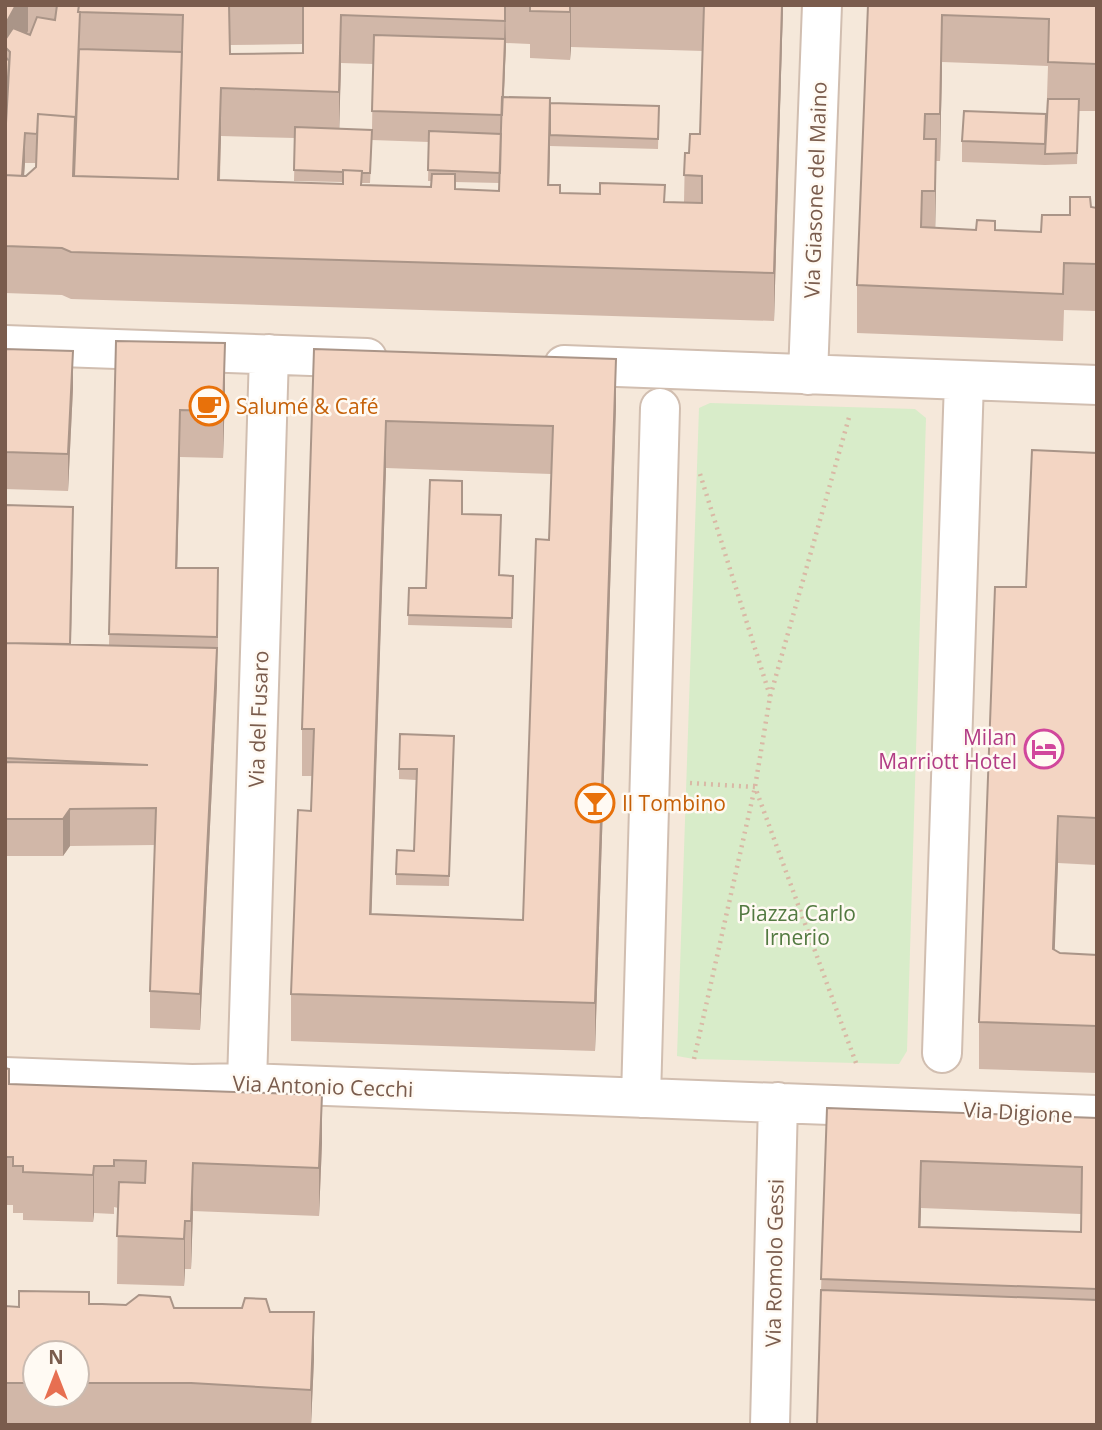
<svg xmlns="http://www.w3.org/2000/svg" width="1102" height="1430" viewBox="0 0 1102 1430" font-family="'Open Sans',sans-serif">
	<style>
		.residential { fill: #f5e8da; fill-rule: evenodd }
		.green { fill: #d8ecc9 }
		.lines { fill: none; stroke-linecap: round; stroke-linejoin: round }
		.street-casing { stroke: #d1beb0; stroke-width: 42 }
		.path { stroke: #d9b8a5; stroke-width: 4.5; stroke-dasharray: 2 5; stroke-linecap: butt }
		.street { stroke: #fff; stroke-width: 38 }
		.wall { fill: #d1b7a8; fill-rule: evenodd }
		.shaded-wall { fill: #aa9588 }
		.building { fill: #f3d5c3; stroke: #aa9588; stroke-width: 2; fill-rule: evenodd }
		.labels { text-anchor: middle; dominant-baseline: central; stroke-width: 5; stroke-linejoin: round; paint-order: stroke }
		.street-label { font-size: 21px; fill: #7a5c4d; stroke: #fffaf3 }
		.food-label { font-size: 21px; fill: #c56008; stroke: #fffaf3; text-anchor: start }
		.hotel-label { font-size: 21px; fill: #b23c85; stroke: #fffaf3; text-anchor: end }
		.park-label { font-size: 21px; fill: #537a41; stroke: #fffaf3 }
	</style>
	<rect width="100%" height="100%" fill="#fdf6ec"/>
	<!-- residential -->
	<path class="residential" d="M5,5h1092v1420h-1092zM35,1353h42v42h-42z"/>
	<!-- green -->
	<path class="green" d="M710,403l205,6 11,9 -19,633 -8,13 -205,-5 -17,-3 22,-648z"/>
	<g class="lines">
		<defs>
			<path id="street" d="M5,345l362,13
				M564,365l533,20
				M808,375l14,-370
				M942,1053l22,-672
				M5,1077l187,7 55,-1 850,32
				M247,1083l22,-729
				M641,1098l19,-690
				M770,1425l8,-323"/>
		</defs>
		<!-- street casing -->
		<use href="#street" class="street-casing"/>
		<!-- path -->
		<path class="path" d="M700,474l70,222
			M690,783l65,4 101,276
			M694,1059l61,-272 15,-90 80,-283"/>
		<!-- street -->
		<use href="#street" class="street"/>
	</g>
	<!-- wall -->
	<path class="wall" d="M5,5h778l-9,316 -703,-22 -9,-4 -57,-2zM506,43l24,1v14l40,2 1,-13 132,4 -3,83 -11,19h-4l-1,49h-19l-105,-9 -11,-8 1,-39 108,3 1,-43 -109,-3 -46,-6zM303,44v9l-73,1v-9zM341,63l32,1 -1,66 -33,-1zM221,136l74,2 -1,43 49,1v2l-123,-4zM372,140l57,2 -1,39h3v6l-69,-2v-2h8zM25,163h11v4l-10,9h-2zM455,182l45,1 -1,8 -44,-2z
		M868,5h229v106h-18l-2,53 -32,1 -83,-3v-21l84,-14 2,-61 -106,-4 -2,99h-4l-1,67 106,4 29,-17 21,-8 6,1v103l-33,-1 -1,31 -206,-8v-48z
		M116,341l109,50 -2,67 -43,-1 -3,111 41,48 -1,68 -17,346 -50,-2v-37l5,-146 -85,1 -7,10h-58v-351l68,31 -2,108 38,1z
		M5,349l68,39 -5,103 -63,-2z
		M314,349l302,57 -21,645 -304,-10v-47l20,-183 1,-35h-10v-47zM386,468l165,6 -2,66 -26,380 -152,-6z
		M1097,453v412l-39,-2 -4,87 6,3 37,2v118l-118,-4v-47l47,-435z
		M462,514l38,61 13,1 -1,52 -104,-3 1,-37h17z
		M454,736l-5,150 -53,-1v-11l18,-23 2,-71 -17,-1v-10z
		M5,1068l4,16 313,59 -3,73 -126,-5 -2,58h-6l-1,17 -67,-2 1,-76 -4,-1v7l-20,-1 -1,9 -70,-2v-7h-10v-8h-7z
		M827,1108l270,10v307l-276,-134zM921,1208l160,6v18l-161,-5z
		M89,1304l181,8 44,47 -3,66h-306v-119l14,1zM35,1353h42v42h-42z"/>
	<!-- shaded-wall -->
	<path class="shaded-wall" d="M16,5h12v26l-18,34v-13l-5,-5v-22z
		M505,5l1,38 -4,91v-19z
		M571,5v42l-1,13v-48z
		M782,5h1l-9,316v-48z
		M341,15v48l-2,76v-47z
		M942,15v47l-2,99v-47z
		M221,88v48l-3,92v-48z
		M550,98v48l-2,87v-48z
		M25,133v30l-4,50v-29z
		M936,139v48l-1,52v-48z
		M225,343v48l-2,67v-47z
		M73,351v37l-5,103v-37z
		M616,359v47l-21,645v-48z
		M180,410v47l-4,158v-47z
		M386,421v47l-16,494v-48z
		M73,507v29l-3,145z
		M218,568l-1,116 -17,346v-36l17,-346z
		M70,809v37l-7,10v-37z
		M1058,816v47l-5,134v-48z
		M322,1095v48l-3,73v-48z
		M921,1161v47l-2,66v-47z
		M193,1163v48l-2,58v-48z
		M94,1166v47l-1,9v-47z
		M185,1221v48l-1,17v-47z
		M314,1312v47l-3,66v-35z"/>
	<!-- building -->
	<path class="building" d="M5,5h11l-11,20z
		M57,5h22l-1,7h2l-5,123v-18l-37,-3 -1,20 -12,-1 -3,43 -17,-1v-34l5,-89 -5,-5v-7l8,-12 17,7 7,-18 18,3z
		M79,5h150l1,49 73,-1v-48h202v16l-164,-6 -2,77 -118,-4 -3,92 125,4v-14l19,1 -1,14 70,2 1,-13h23v15l44,2 3,-94 48,1 -2,87h12v8l40,1v-11l65,2 -1,17 38,1v-27l-18,-1 1,-22h4l1,-19h10l4,-129h78l-8,268 -703,-21 -9,-4 -57,-2v-71l21,1 10,-9 2,-53 37,3 -2,59 105,3 5,-164 -105,-3z
		M530,5h40v7l-40,-1z
		M868,5h229v59l-49,-2 1,-43 -107,-4 -2,99h-15l-1,25h12l-1,52h-13l-1,36 55,3 1,-10 18,1v9l46,2 1,-17h28v-18h20l1,10 6,1v56l-33,-1 -1,31 -206,-9z
		M374,35l131,4 -3,76 -130,-4z
		M79,49l103,3 -4,127 -104,-3z
		M5,56l4,5 -4,64z
		M1048,99h31l-2,54 -32,1z
		M550,103l109,3 -1,33 -108,-4z
		M964,111l82,3 -1,30 -83,-3z
		M295,127l77,3 -2,43h-8v-2l-19,-1v2l-49,-2z
		M429,131l72,3 -1,39 -72,-3z
		M116,341l109,2 -2,68 -43,-1 -4,158h42l-1,69 -108,-3z
		M5,349l68,2 -5,103 -63,-2z
		M314,349l302,10 -21,644 -304,-9 7,-184 13,1 3,-82h-12zM386,421l167,5 -4,114 -13,-1 -13,381 -153,-6z
		M1032,450l65,3v365l-39,-2 -5,133 7,4 37,2v71l-118,-4 16,-435h31z
		M430,480l32,1v33l39,1 -2,60 14,1 -1,42 -104,-3 1,-27h17z
		M5,505l68,2 -3,137 -65,-1z
		M5,643l212,5 -17,346 -50,-3 6,-183 -86,1 -7,10h-58v-57l143,3 -143,-7z
		M400,734l54,2 -5,140 -53,-2 1,-24 17,1 3,-82h-18z
		M5,1068l4,1v15l313,11 -3,73 -126,-5 -2,58h-6l-1,18 -67,-3 2,-54 26,1 1,-22 -32,-1v6h-20l-1,9 -70,-3v-6h-10v-9h-7z
		M827,1108l270,10v171l-276,-10zM921,1161l161,6 -1,65 -162,-5z
		M821,1290l276,10v125h-280z
		M19,1291l70,1v12h13l24,1 13,-10 31,2 4,11h68l3,-10 21,1 4,13h44l-3,78 -120,-7h-114v-30h-42v30h-30v-77l14,1z"/>
	<!-- icons -->
	<defs>
		<symbol id="cafe-ring" viewBox="-11 -11 22 22"><circle r="9.5" fill="#fffaf3" stroke="#e8710a" stroke-width="1.5"/><path d="M-5.5-4.5H6V0H3Q3 3.5 0 3.5H-2.5Q-5.5 3.5-5.5 0ZM3-3.2v2h1.7v-2ZM-6 4.5H4V6H-6Z" fill="#e8710a"/></symbol>
		<symbol id="hotel-ring" viewBox="-11 -11 22 22"><circle r="9.5" fill="#fffaf3" stroke="#d1479c" stroke-width="1.5"/><path d="M-6-4.5h1.5V1H6V5H4.5V3h-9V5H-6ZM-4 0a1.8 1.8 0 1 1 3.6 0ZM.5 0V-2.5h3Q6-2.5 6 0Z" fill="#d1479c"/></symbol>
		<symbol id="bar-ring" viewBox="-11 -11 22 22"><circle r="9.5" fill="#fffaf3" stroke="#e8710a" stroke-width="1.5"/><path d="M-6-5H6L.8 .8V4.5H3.5V6h-7V4.5H-.8V.8Z" fill="#e8710a"/></symbol>
	</defs>
	<g fill-rule="evenodd">
		<use href="#cafe-ring" x="187" y="384" width="44" height="44"/>
		<use href="#hotel-ring" x="1022" y="727" width="44" height="44"/>
		<use href="#bar-ring" x="573" y="781" width="44" height="44"/>
	</g>
	<g class="labels">
		<!-- street labels -->
		<g class="street-label">
			<text transform="translate(815 190) rotate(-88)">Via Giasone del Maino</text>
			<text transform="translate(258 719) rotate(-88)">Via del Fusaro</text>
			<text transform="translate(323 1086) rotate(2)">Via Antonio Cecchi</text>
			<text transform="translate(1018 1112) rotate(3)">Via Digione</text>
			<text transform="translate(774 1263) rotate(-89)">Via Romolo Gessi</text>
		</g>
		<!-- food labels -->
		<g class="food-label">
			<text x="236" y="406">Salumé &amp; Café</text>
			<text x="622" y="803">Il Tombino</text>
		</g>
		<!-- hotel labels -->
		<g class="hotel-label">
			<text x="1017" y="737">Milan<tspan x="1017" dy="24">Marriott Hotel</tspan></text>
		</g>
		<!-- park labels -->
		<g class="park-label">
			<text x="797" y="913">Piazza Carlo<tspan x="797" dy="24">Irnerio</tspan></text>
		</g>
	</g>
	<!-- border -->
	<rect width="1102" height="1430" fill="none" stroke="#7a5c4d" stroke-width="14"/>
	<!-- north arrow -->
	<g transform="translate(56 1374)"><circle r="33" fill="#fffaf3" stroke="#cabbb1" stroke-width="2"/>
	<path d="M0-5L12 26L0 18L-12 26Z" fill="#e76f51"/>
	<text y="-10" font-size="19" font-weight="bold" text-anchor="middle" fill="#7a5c4d">N</text>
	</g>
</svg>
